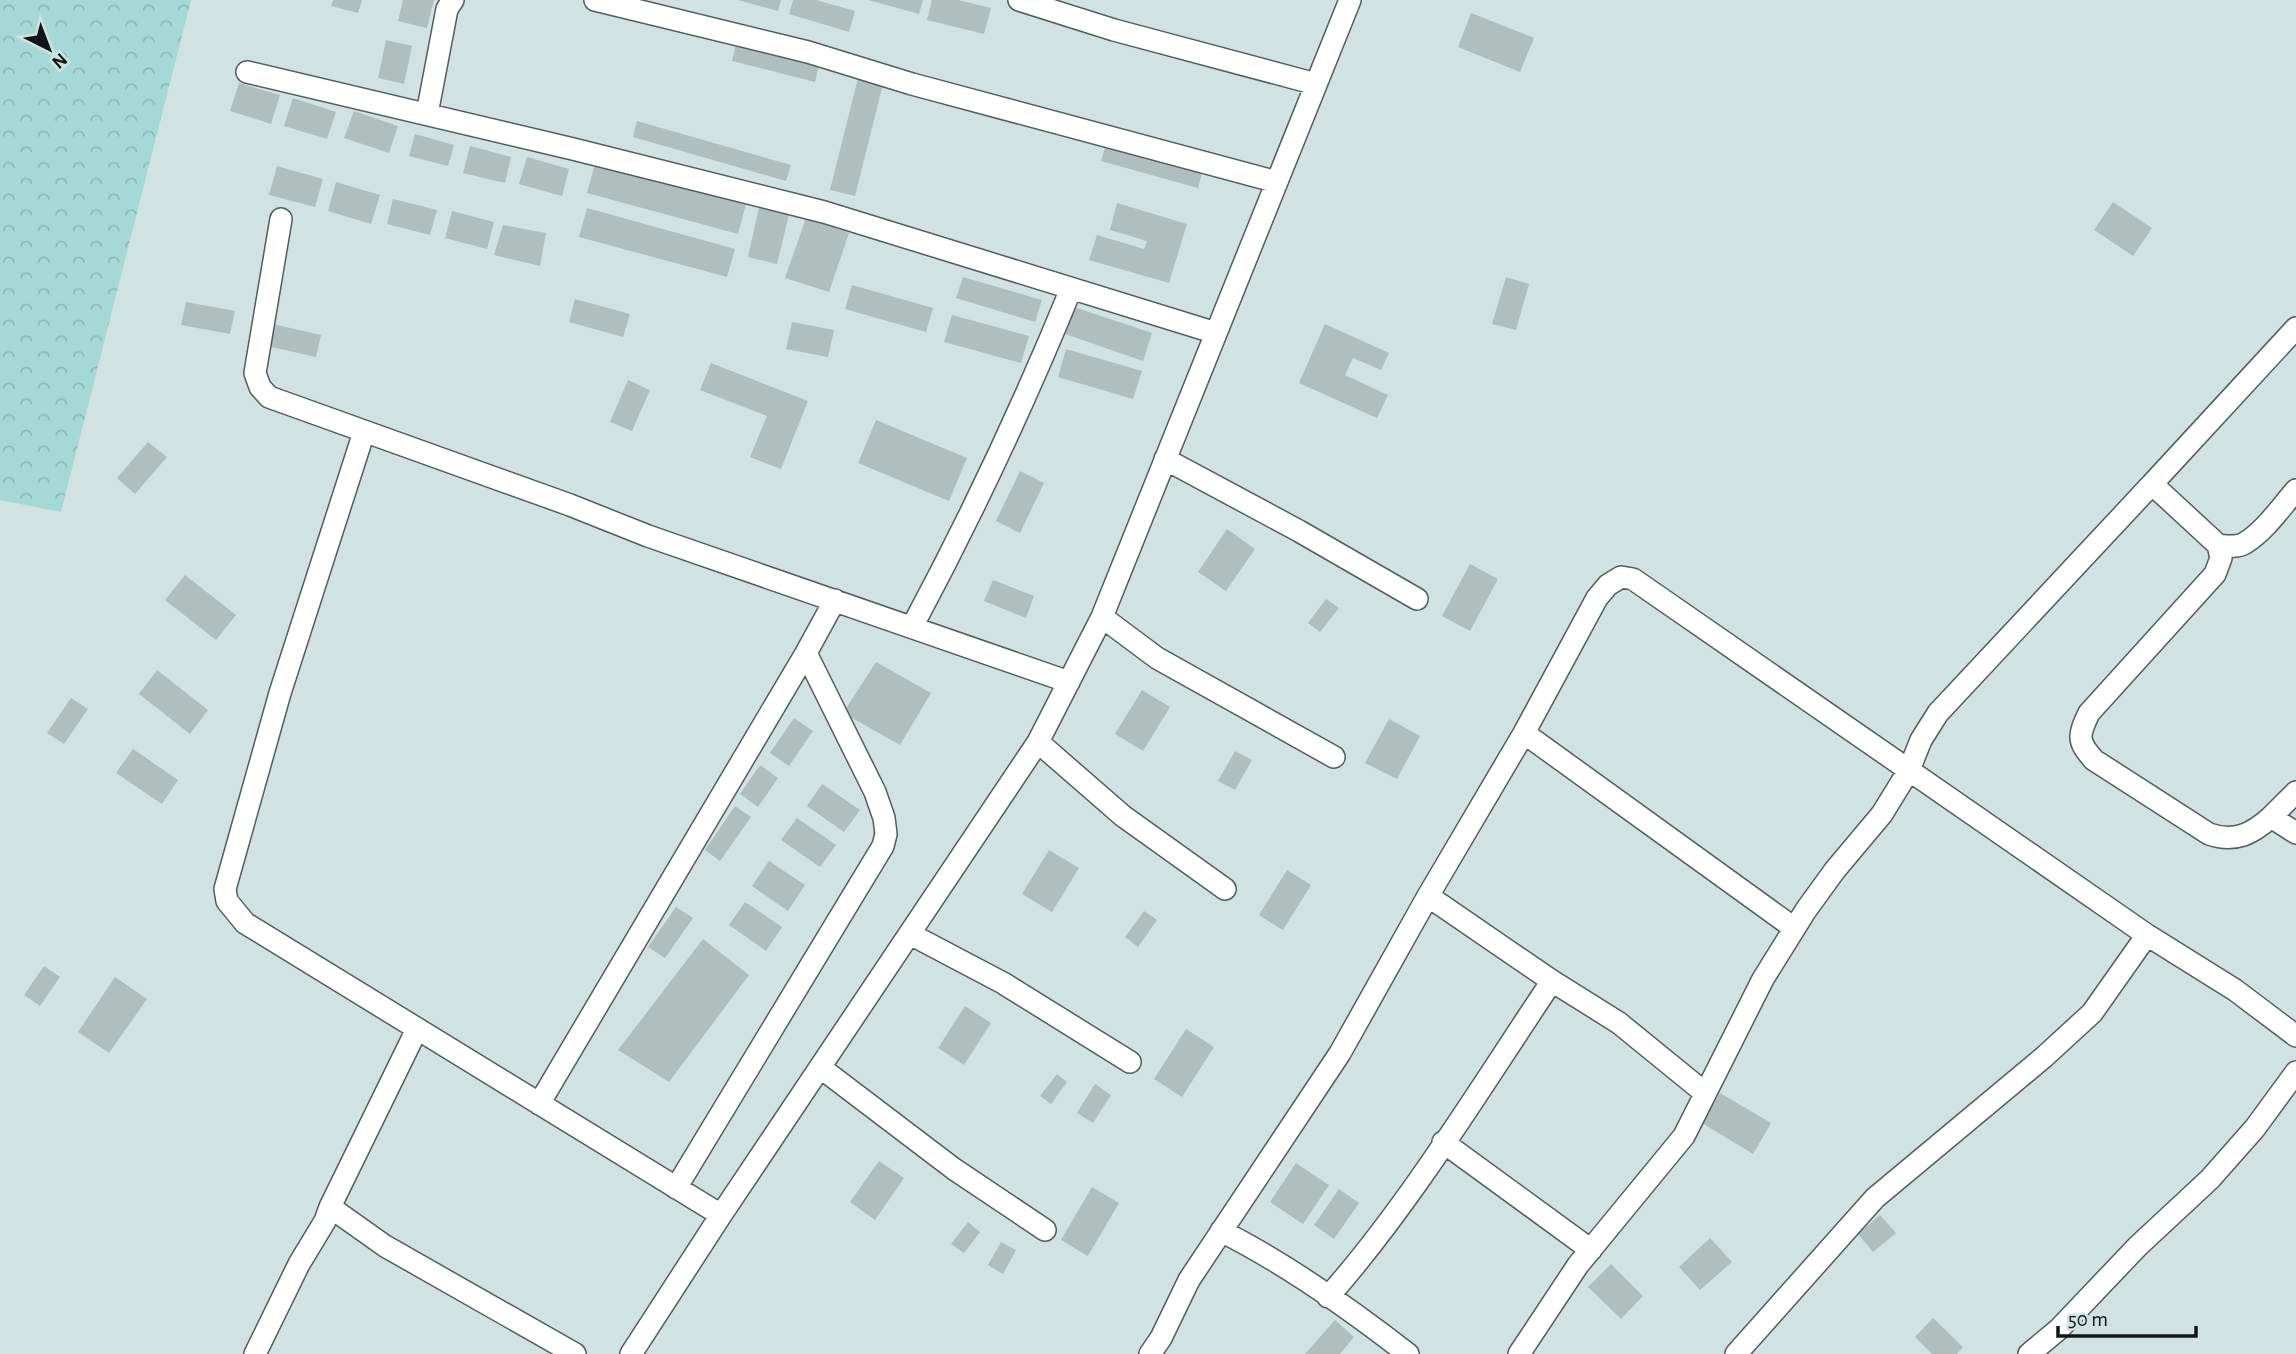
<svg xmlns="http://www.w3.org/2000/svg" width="2296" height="1354" viewBox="0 0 2296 1354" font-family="'Alegreya Sans',sans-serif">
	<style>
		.forest { fill: url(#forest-crowns) }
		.building { fill: #aebfbe }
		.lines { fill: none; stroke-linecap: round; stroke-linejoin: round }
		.minor-casing { stroke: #4f5e5e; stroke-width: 24 }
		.minor { stroke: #fff; stroke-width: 21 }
	</style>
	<defs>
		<pattern id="forest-crowns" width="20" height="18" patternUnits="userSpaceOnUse" patternTransform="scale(1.75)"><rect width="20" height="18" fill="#a5d9d8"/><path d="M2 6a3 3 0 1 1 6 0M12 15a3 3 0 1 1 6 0" fill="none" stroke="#8dbab9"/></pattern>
	</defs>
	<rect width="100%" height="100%" fill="#d1e2e2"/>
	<!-- forest -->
	<path class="forest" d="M0,0h191l-130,512 -61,-12z"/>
	<!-- building -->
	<path class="building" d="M333,0h29l-4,13 -27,-7z
		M403,0h31l-7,28 -29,-7z
		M738,0h43l-3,11z
		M793,0h23l39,11 -6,21 -60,-18z
		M868,0h55l-4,14z
		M932,0h26l33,8 -7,26 -57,-14z
		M1471,13l63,25 -14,34 -62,-25z
		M386,40l26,6 -8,38 -26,-6z
		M737,40l83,21 -5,21 -83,-21z
		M859,74l25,6 -29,116 -25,-6z
		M239,83l41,12 -9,29 -41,-13z
		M293,98l43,14 -9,27 -43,-13z
		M354,111l44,15 -9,27 -45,-15z
		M637,121l154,44 -5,16 -153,-44z
		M415,134l39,11 -6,21 -39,-10z
		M1107,141l96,28 -5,19 -97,-27z
		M470,146l41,11 -6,26 -42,-10z
		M527,157l42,12 -7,27 -43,-12z
		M595,163l151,41 -8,30 -151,-41z
		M277,166l46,13 -8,28 -46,-12z
		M336,182l44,13 -9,29 -43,-13z
		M393,199l44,11 -7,25 -43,-11z
		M2113,202l39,26 -19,28 -39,-26z
		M760,203l30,7 -13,54 -29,-7z
		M1117,203l70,21 -18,59 -80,-23 8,-25 47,14 3,-8 -37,-11z
		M587,208l148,41 -8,28 -148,-40z
		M452,211l42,11 -7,27 -42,-11z
		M806,218l43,15 -20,59 -44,-14z
		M503,225l43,8 -6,33 -46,-11z
		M963,277l79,23 -7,22 -79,-24z
		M1506,277l23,7 -13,46 -24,-6z
		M852,285l81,23 -7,24 -81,-23z
		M575,299l55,15 -7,23 -54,-15z
		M186,302l49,9 -5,23 -49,-9z
		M1074,307l78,26 -9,28 -78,-27z
		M952,315l77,21 -8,27 -77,-21z
		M792,322l42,8 -6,27 -42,-8z
		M268,323l53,12 -5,22 -53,-12z
		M1325,324l64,29 -8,17 -28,-12 -8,17 43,20 -11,23 -78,-35z
		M1066,349l76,22 -9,28 -75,-22z
		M711,363l97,38 -27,68 -31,-12 17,-41 -67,-26z
		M628,380l22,10 -18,41 -22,-9z
		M876,420l91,38 -18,43 -91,-38z
		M148,442l19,15 -32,37 -18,-16z
		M1020,471l24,12 -24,50 -24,-12z
		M1227,529l28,20 -29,42 -28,-19z
		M1470,564l28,15 -28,52 -28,-15z
		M185,575l51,40 -20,25 -51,-40z
		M993,580l41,16 -8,22 -42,-17z
		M1326,599l13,9 -19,24 -12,-9z
		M876,662l55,31 -31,52 -57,-32z
		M157,670l51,40 -18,24 -51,-40z
		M1142,690l28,17 -27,44 -28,-17z
		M71,698l17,11 -24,35 -17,-11z
		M794,718l19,13 -24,35 -19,-13z
		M1389,719l31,17 -23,43 -32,-16z
		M133,749l45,31 -16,24 -46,-31z
		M1235,751l17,9 -17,30 -17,-9z
		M760,765l18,13 -20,29 -18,-13z
		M822,784l38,26 -16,22 -37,-26z
		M735,806l16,11 -31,44 -15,-11z
		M797,818l39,27 -16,22 -39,-27z
		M1049,850l30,18 -27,44 -30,-18z
		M769,861l36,24 -17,26 -36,-25z
		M1287,870l24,15 -28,45 -24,-15z
		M745,902l37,25 -16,24 -37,-26z
		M676,907l17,11 -28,40 -17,-11z
		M1144,911l13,9 -19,27 -13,-10z
		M703,939l46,36 -80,107 -51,-32z
		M44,966l16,11 -20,29 -16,-11z
		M115,977l32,22 -38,54 -31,-21z
		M965,1006l26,17 -27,42 -26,-17z
		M1186,1029l28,18 -32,50 -28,-18z
		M1057,1074l10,8 -16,22 -11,-8z
		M1095,1084l16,11 -18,28 -16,-10z
		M1720,1093l51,30 -18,31 -51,-31z
		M879,1161l25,17 -29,42 -25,-18z
		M1296,1163l33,22 -26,39 -33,-22z
		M1092,1187l27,16 -31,53 -27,-16z
		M1339,1189l20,14 -25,36 -20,-14z
		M1880,1215l16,18 -23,19 -15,-18z
		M968,1222l12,10 -16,21 -13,-9z
		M1710,1238l22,24 -32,28 -21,-23z
		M1001,1242l15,8 -13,24 -15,-9z
		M1611,1264l32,32 -22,23 -33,-32z
		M1933,1318l30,29 -6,7h-25l-17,-17z
		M1335,1320l19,17 -14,17h-35z"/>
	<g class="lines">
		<defs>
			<path id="minor" d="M595,0l213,52 104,32 365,98
				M1019,0l95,30 202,54
				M247,72l326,77 251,63 392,121
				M427,114l20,-105 6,-9
				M281,219l-26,154 5,14 9,10 301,108 78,31 421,146
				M364,432l-84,261 -55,196 2,12 18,22 476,292
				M1165,459l134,72 118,68
				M2152,484l144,-156
				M2218,545c9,1 19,3 27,-2 20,-12 36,-36 51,-53
				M1102,617l55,41 177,99
				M912,627c59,-110 112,-223 159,-338
				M1524,733l270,195
				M1038,742l85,74 102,73
				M2271,817l25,-25
				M1428,896l124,85 67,42 86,70
				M910,934l93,49 127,79
				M821,1068l133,101 91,61
				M539,1104l267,-451 29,-53
				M1443,1142l148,108
				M676,1188l207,-342 3,-12 -2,-16 -9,-26 -69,-139
				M330,1207l55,39 190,108
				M1221,1231c66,33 129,78 187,123
				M1328,1297c83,-94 154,-212 224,-316
				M255,1354l44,-90 26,-43 5,-14 87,-178
				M631,1354l90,-139 317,-473 64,-125 248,-617
				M1150,1354l11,-16 28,-58 151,-227 88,-157 96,-163 73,-135 11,-13 13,-8 12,2 514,356 88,55 61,46
				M1519,1354l59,-89 106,-129 79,-157 43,-69 29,-40 47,-56 27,-44 12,-30 17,-27 214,-229 66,61 3,13 -6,16 -126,139c-11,23 -12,28 5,47l115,74c26,9 43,0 62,-17l25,16
				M1736,1354l139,-156 169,-141 48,-44 55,-78
				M2029,1354l30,-25 79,-83 72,-67 45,-51 41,-56"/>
		</defs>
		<!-- minor casing -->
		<use href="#minor" class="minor-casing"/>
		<!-- minor -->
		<use href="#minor" class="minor"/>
	</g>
	<!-- north arrow -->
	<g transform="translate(49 49) rotate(138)" stroke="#d1e2e2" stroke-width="5" paint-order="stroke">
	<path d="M0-5L12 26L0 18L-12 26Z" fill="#101616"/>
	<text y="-10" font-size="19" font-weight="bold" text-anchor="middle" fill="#101616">N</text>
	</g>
	<!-- scale -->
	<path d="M2058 1326v10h138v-10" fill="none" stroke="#101616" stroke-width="3.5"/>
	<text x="2068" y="1326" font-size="21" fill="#101616" stroke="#d1e2e2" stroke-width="5" paint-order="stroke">50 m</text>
</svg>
